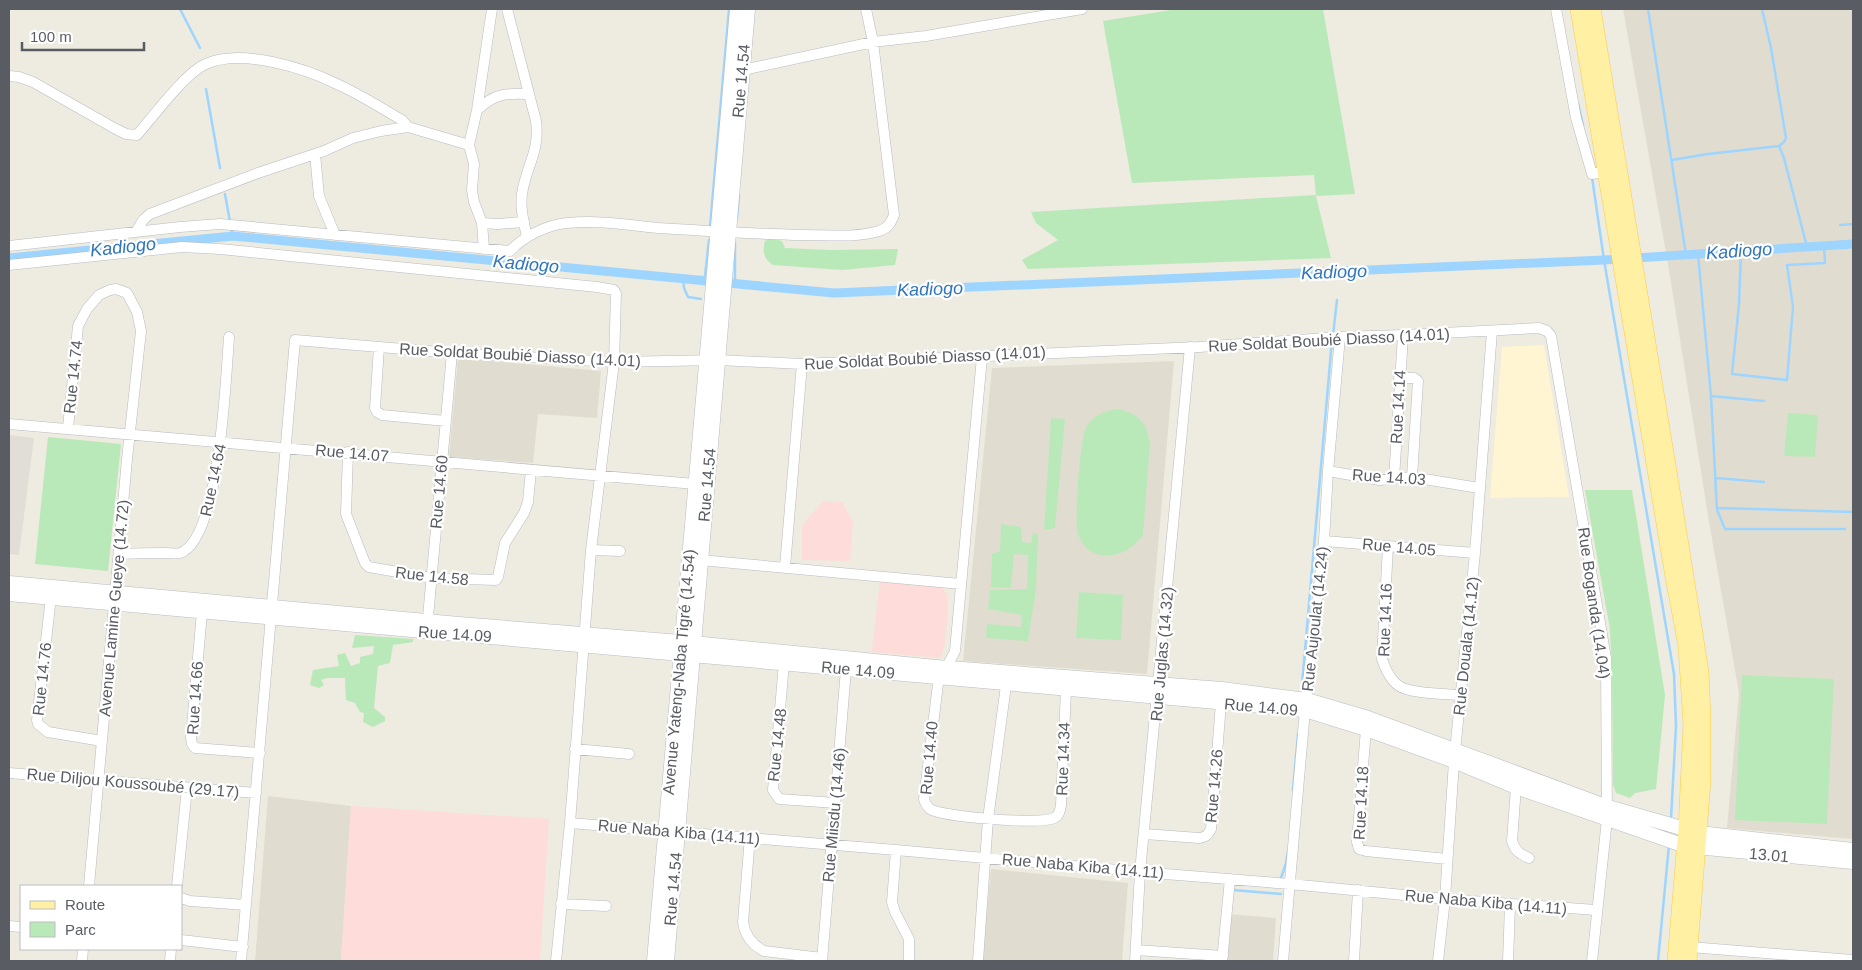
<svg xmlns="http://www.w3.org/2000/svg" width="1862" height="970" viewBox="0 0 1862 970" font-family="Arial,sans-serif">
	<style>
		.commercial { fill: #fff5d3 }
		.industrial { fill: #e1ded8 }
		.education { fill: #e0ddd0 }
		.medical { fill: #fedcd9 }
		.green { fill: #b9e9b9 }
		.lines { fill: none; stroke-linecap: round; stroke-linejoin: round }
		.stream { stroke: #9ed5ff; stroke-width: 2.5 }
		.canal { stroke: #9ed5ff; stroke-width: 9 }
		.street-casing { stroke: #b8bbc1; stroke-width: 11 }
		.secondary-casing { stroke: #b9bdc4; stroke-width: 15 }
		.primary-casing { stroke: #ffcb47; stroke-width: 16 }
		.street { stroke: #fff; stroke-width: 10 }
		.secondary { stroke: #fff; stroke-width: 14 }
		.primary { stroke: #fff0a3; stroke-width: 15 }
		.labels { text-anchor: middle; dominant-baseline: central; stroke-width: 4.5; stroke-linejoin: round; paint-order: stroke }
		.street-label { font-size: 16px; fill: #595d63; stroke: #fff }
		.water-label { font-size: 18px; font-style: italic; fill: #3175bb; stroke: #fff }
	</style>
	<rect width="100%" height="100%" fill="#eeebe0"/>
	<!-- commercial -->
	<path class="commercial" d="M1544,345l25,152 -79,1 12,-151z"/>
	<!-- industrial -->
	<path class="industrial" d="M9,435l25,3 -15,117 -10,-1z"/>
	<!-- education -->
	<path class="education" d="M1623,9h230v830l-126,-11 12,-135 -30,-171 -40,-252z
		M458,358l143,13 -4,47 -59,-4 -5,49 -84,-6z
		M1174,361l-27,313 -184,-13 29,-293z
		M268,796l83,10 -10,155h-86z
		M991,869l137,14 -6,78h-140z
		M1228,914l48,4 -3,43h-49z"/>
	<!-- medical -->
	<path class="medical" d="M823,501l19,1 11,20 -3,39 -48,-1v-34z
		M880,580l61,6 6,9 1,17 -3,31 -4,15 -69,-6z
		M351,806l198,13 -9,142h-199z"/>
	<!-- green -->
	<path class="green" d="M1177,9h146l32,185 -39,2 15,62 -303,11 -6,-9 36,-20 -22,-17 -5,-11 285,-17 -2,-20 -182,8 -29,-162z
		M771,238l11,3 3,7 46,2 67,-1 -3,16 -53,5 -69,-5c-9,-6 -11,-13 -8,-24z
		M1118,409c21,5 29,13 32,35l-7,91c-17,24 -52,31 -65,0 -4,-12 2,-96 8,-107 7,-13 18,-17 32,-19z
		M1788,413l30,2 -3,42 -31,-1z
		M1051,418l14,1 -10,109 -11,2z
		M48,437l73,7 -13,127 -73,-7z
		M1585,490h47l33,205 -9,94 -21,4 -5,5 -14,-5 -3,-8 -1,-113 -2,-43z
		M1001,524l20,3 1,15 9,1 2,-10 5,1 -2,55 -8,52 -42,-3 1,-14 34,3 1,-12 -34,-6 2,-19 37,-1 1,-34 -14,-1 -3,34 -20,-1 1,-33 8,-3z
		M1079,592l44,3 -2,45 -45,-2z
		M355,635l58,4v3l-20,3 -3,18 -12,3 -4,42 11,9v4l-12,6 -10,-5 1,-9 -4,-1 -5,-9 -9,-3 -1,-22h-18l-6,2 3,5 -5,3 -9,-3 3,-15 26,-4 -2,-11 8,-2 6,13 9,-3v-6l13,-3 1,-8 -22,2z
		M1742,675l92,4 -7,145 -92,-4z"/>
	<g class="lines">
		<!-- stream -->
		<path class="stream" d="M180,9l20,39
			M1648,9l38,246
			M206,89l14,79
			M1578,103l5,22
			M1779,146l5,12 23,89
			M1672,160l36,-6 71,-8 5,-4 2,-4 -15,-90 -9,-39
			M1592,177l12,83 70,414 2,52 -5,93
			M225,194l5,28
			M737,218l2,-23
			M1840,225l13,-1
			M231,227l2,9
			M710,227l19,-218
			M735,243v36l2,4
			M1741,251l-2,53 -7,70 55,6 6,-73 -6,-42 38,-2 -1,-18
			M1698,254l13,142 6,114 8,19h120
			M683,278l1,10 4,9 13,2
			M702,280l3,-4 4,-36
			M1333,335l4,-35
			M1711,396l53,5
			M1716,478l48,4
			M1717,508l136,4
			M1301,696l31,-356
			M1293,790l5,-56
			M1281,878l5,-15 2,-12
			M1233,890l48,4
			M1658,961l11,-116"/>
		<!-- canal -->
		<path class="canal" d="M9,258l224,-22 601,57 770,-33 249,-16"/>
		<defs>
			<path id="street" d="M507,9l29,112c4,31 -10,45 -14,73 -2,15 2,29 5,43
				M1556,9l20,109 16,56 18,-3
				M738,69l5,1 130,-28 53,-6 156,-27
				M9,76l10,1 14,5 81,46 12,6 11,1c15,-17 50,-64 69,-71 36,-16 99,4 133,21 22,10 42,23 63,35l6,7
				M477,110c17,-16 28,-17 51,-16
				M315,154l4,42 16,39
				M482,223l16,1 26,-2
				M136,232l7,-12 7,-6 108,-41 66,-22 29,-13 28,-7 27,-4 61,18
				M9,246l171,-19 40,-3 290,27c14,-15 37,-26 57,-28 31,-3 61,2 92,5 48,3 96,6 144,7 25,0 53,3 76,-4 9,-3 12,-8 15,-16l-21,-173 -7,-33
				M484,249l-2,-26 -8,-21 -2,-12 2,-26 -5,-19 8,-35 15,-101
				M9,265l173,-18 38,2 377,38 17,3 2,4 -2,68 -23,188 -21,273 -14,138
				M379,347l-4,61 2,4 5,3 64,6
				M982,357l-27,294 -17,33 -14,115c1,4 3,7 6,10 13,8 111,16 124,9 5,-2 6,-7 7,-13l5,-115
				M1399,378h15l4,3 -6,96
				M9,424l686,60
				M68,428l10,-102 9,-17 12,-14 11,-5 6,-1 11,4 10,19 4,19 -14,128 -38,427
				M348,452l-2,62 19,49 4,4 63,11 64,2 2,-3 7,-34 19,-30 4,-11 3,-32
				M1328,471l52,9 32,-3 67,11
				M1394,479l9,-144
				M1324,541l151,12
				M1388,546l-6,113c4,12 11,27 24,30 15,5 39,5 55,6
				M591,550l29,1
				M119,554c15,-1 31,-1 46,-1 5,0 11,1 15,0 40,-13 46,-178 49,-216
				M700,560l261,24
				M785,567l17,-203
				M51,597l-14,123 1,4 10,8 54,9
				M202,612l-11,126 1,6 3,4 65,5
				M427,628l25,-275
				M784,663l-11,127 6,9 57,4
				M1366,729l-9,113 2,7 7,2 81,8
				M575,749l54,5
				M9,773l247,20
				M1516,787l-4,54c3,10 8,13 17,17
				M570,823l326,27 244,22 150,12 155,15 151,11
				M1145,834l54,4c7,-1 9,-3 12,-9l10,-126
				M750,837l-7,85c2,14 9,23 21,29l58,7
				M896,850l-4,52 3,10 14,27v22
				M177,886l10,-98
				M181,898l9,3 56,4
				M561,904l45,2
				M9,926l12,1
				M181,940l62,7
				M1690,947l163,13
				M1136,950l87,6
				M82,961l1,-12
				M170,961l1,-12
				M241,961l54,-621 157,13 162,9 105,-2 83,4 397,-17 141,-10 63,-2 136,-7 8,3 4,5 55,322 1,161 -15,142
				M822,961l24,-292
				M978,961l10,-142 19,-141
				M1135,961l5,-89 50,-525
				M1222,961l8,-82
				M1283,961l22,-251 19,-169 4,-70 12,-134
				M1354,961l4,-71
				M1438,961l7,-62 9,-138 21,-208 17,-222
				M1508,961l2,-56"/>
			<path id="secondary" d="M9,583l450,41 234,19 243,24 286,22 85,11 61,18 240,89 91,26 154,17
				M9,594l1296,116 61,19 88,32 62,26 169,59 168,16
				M654,961l83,-952
				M667,961l81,-952"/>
			<path id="primary" d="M1578,9l95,568 13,69 5,79 -5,105 -11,131
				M1593,9l85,517 23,146 2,45v64l-14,180"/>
		</defs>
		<!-- street casing -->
		<use href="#street" class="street-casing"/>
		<!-- secondary casing -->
		<use href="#secondary" class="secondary-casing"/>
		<!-- primary casing -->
		<use href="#primary" class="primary-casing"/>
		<!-- street -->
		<use href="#street" class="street"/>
		<!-- secondary -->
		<use href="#secondary" class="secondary"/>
		<!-- primary -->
		<use href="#primary" class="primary"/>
	</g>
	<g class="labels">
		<!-- street labels -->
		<g class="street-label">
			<text transform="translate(741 81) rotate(-85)">Rue 14.54</text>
			<text transform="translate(1329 340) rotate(-3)">Rue Soldat Boubié Diasso (14.01)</text>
			<text transform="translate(520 355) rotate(3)">Rue Soldat Boubié Diasso (14.01)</text>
			<text transform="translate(925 358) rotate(-3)">Rue Soldat Boubié Diasso (14.01)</text>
			<text transform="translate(73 377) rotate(-84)">Rue 14.74</text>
			<text transform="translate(1398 407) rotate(-87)">Rue 14.14</text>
			<text transform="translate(352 453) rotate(5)">Rue 14.07</text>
			<text transform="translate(1389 477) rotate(4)">Rue 14.03</text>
			<text transform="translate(213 480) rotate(-78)">Rue 14.64</text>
			<text transform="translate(707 485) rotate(-85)">Rue 14.54</text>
			<text transform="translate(439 492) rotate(-85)">Rue 14.60</text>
			<text transform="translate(1399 547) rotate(5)">Rue 14.05</text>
			<text transform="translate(432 576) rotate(6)">Rue 14.58</text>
			<text transform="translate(1594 603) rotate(82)">Rue Boganda (14.04)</text>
			<text transform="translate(114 608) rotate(-85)">Avenue Lamine Gueye (14.72)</text>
			<text transform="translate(1315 619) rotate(-84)">Rue Aujoulat (14.24)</text>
			<text transform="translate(1385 620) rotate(-88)">Rue 14.16</text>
			<text transform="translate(455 634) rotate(4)">Rue 14.09</text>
			<text transform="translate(1466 646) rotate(-84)">Rue Douala (14.12)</text>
			<text transform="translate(1162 654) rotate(-85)">Rue Juglas (14.32)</text>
			<text transform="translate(858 670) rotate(5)">Rue 14.09</text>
			<text transform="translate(679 672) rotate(-85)">Avenue Yateng-Naba Tigré (14.54)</text>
			<text transform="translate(42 679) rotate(-84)">Rue 14.76</text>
			<text transform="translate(195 698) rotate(-86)">Rue 14.66</text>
			<text transform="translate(1261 707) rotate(5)">Rue 14.09</text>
			<text transform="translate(777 745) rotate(-84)">Rue 14.48</text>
			<text transform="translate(929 758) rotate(-85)">Rue 14.40</text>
			<text transform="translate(1063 759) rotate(-88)">Rue 14.34</text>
			<text transform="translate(133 783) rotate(5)">Rue Diljou Koussoubé (29.17)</text>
			<text transform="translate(1214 786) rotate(-85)">Rue 14.26</text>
			<text transform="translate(1361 803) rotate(-87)">Rue 14.18</text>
			<text transform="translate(834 815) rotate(-85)">Rue Miisdu (14.46)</text>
			<text transform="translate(679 832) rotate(5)">Rue Naba Kiba (14.11)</text>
			<text transform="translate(1769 855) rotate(5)">13.01</text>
			<text transform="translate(1083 866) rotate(5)">Rue Naba Kiba (14.11)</text>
			<text transform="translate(673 889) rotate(-85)">Rue 14.54</text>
			<text transform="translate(1486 902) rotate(5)">Rue Naba Kiba (14.11)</text>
		</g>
		<!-- water labels -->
		<g class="water-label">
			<text transform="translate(123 247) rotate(-6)">Kadiogo</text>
			<text transform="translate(1739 251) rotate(-4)">Kadiogo</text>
			<text transform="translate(526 264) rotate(5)">Kadiogo</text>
			<text transform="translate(1334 272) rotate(-2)">Kadiogo</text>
			<text transform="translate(930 289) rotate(-2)">Kadiogo</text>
		</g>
	</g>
	<!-- border -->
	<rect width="1862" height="970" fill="none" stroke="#595d63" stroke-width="20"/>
	<!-- legend -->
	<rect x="20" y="885" width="162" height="65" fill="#ffffff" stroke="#bdbec1"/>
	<rect x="30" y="901" width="25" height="8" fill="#fff0a3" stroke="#bdbec1"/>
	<text x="65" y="910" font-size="15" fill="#595d63">Route</text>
	<rect x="30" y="922" width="25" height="15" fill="#b9e9b9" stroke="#bdbec1"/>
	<text x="65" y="935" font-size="15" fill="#595d63">Parc</text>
	<!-- scale -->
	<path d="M22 42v8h122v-8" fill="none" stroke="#595d63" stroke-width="2.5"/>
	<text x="30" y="42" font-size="15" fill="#595d63" stroke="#ffffff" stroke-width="4" paint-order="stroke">100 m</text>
</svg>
